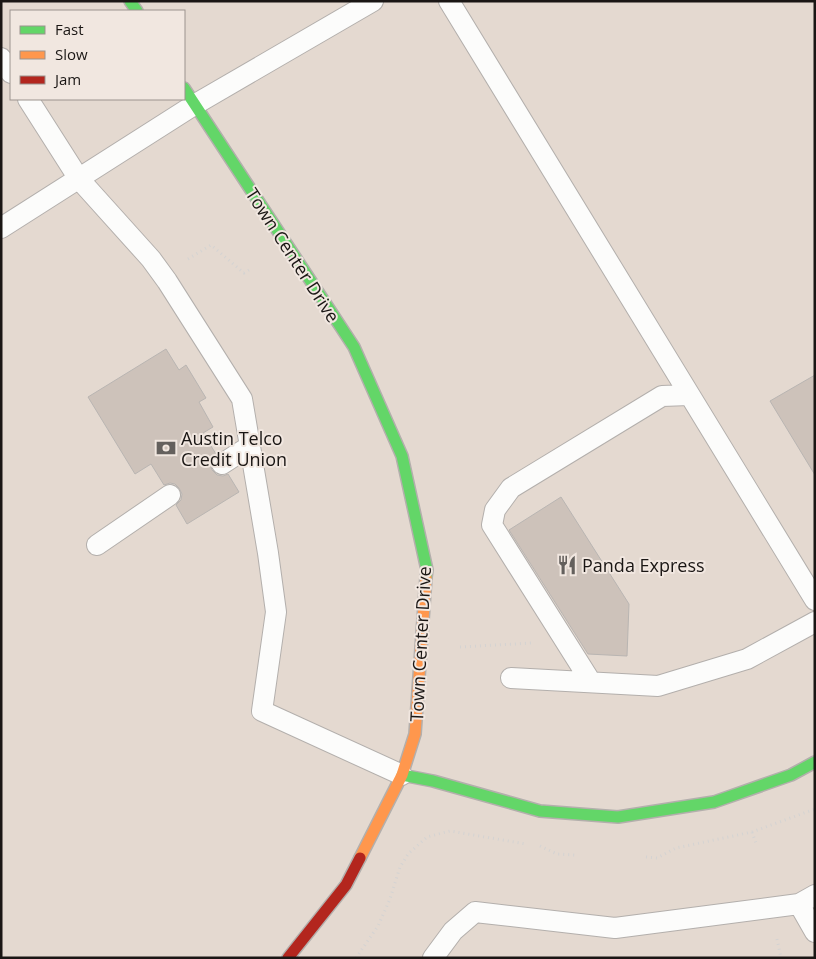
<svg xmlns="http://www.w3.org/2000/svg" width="816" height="959" viewBox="0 0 816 959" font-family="'Open Sans',sans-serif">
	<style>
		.built { fill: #e4d9d0; fill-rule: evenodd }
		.building { fill: #cdc2ba; stroke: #b9b5b2 }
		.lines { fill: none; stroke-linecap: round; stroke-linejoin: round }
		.lane-casing { stroke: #b3afac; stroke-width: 22 }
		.fast-casing { stroke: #b3afac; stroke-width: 14 }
		.slow-casing { stroke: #b3afac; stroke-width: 14 }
		.jam-casing { stroke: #b3afac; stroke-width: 14 }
		.path { stroke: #d4d3d2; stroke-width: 3; stroke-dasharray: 1 4; stroke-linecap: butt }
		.lane { stroke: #fcfcfb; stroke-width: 20 }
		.fast { stroke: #63d668; stroke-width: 11 }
		.slow { stroke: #ff974d; stroke-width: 11 }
		.jam { stroke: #b3261e; stroke-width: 11 }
		.labels { text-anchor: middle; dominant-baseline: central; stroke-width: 4; stroke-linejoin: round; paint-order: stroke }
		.street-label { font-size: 18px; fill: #1a1614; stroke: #f1e7e0 }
		.poi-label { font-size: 18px; fill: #1a1614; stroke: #f1e7e0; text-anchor: start }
	</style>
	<rect width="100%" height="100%" fill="#ede8e4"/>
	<!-- built -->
	<path class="built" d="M1,1h814v957h-814zM11,11h173v88h-173z"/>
	<!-- building -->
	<path class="building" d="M166,349l13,21 7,-5 20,33 -7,4 14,25 -10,6 13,21 -5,5 -1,5 2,6 5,5 6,1 5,-2 11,18 -52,32 -11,-19 5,-5 1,-6 -3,-6 -4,-4 -5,-1 -6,2 -13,-21 -16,10 -47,-77z
		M815,375v100l-45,-74z
		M561,497l68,107 -2,52 -39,-2 -79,-124z"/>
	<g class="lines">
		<defs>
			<path id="lane" d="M449,1l366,599
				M1,58l10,15
				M28,99l51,80 72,80 16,22 75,118 26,154 8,59 -14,99 140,64
				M1,228l193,-123 179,-104
				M222,464l28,-18
				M97,545l73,-50
				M511,678l147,8 89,-27 68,-37
				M591,682l-99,-157 3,-15 16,-22 151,-92 27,-1
				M799,904l16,28
				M433,958l20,-27 22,-19 140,16 184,-24 16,-9"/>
			<path id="fast" d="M130,1l7,10
				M184,88l170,259 48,109 25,114 -1,7
				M402,775l31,6 107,30 78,6 96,-15 77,-27 24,-13"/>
			<path id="slow" d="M360,858l42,-83 13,-41 11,-157"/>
			<path id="jam" d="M288,958l58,-73 14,-27"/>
		</defs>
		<!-- lane casing -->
		<use href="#lane" class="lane-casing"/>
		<!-- fast casing -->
		<use href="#fast" class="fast-casing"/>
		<!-- slow casing -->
		<use href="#slow" class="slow-casing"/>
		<!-- jam casing -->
		<use href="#jam" class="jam-casing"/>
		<!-- path -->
		<path class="path" d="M188,259l23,-14 33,28 5,-3
			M460,647l72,-4
			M752,832l5,14
			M540,846l17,8 18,1
			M646,857l11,1 19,-10 76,-16 63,-23
			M777,939l4,19
			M356,958l22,-32 12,-27 10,-32 8,-13 19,-17 23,-6 76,13"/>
		<!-- lane -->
		<use href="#lane" class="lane"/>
		<!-- fast -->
		<use href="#fast" class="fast"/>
		<!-- slow -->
		<use href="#slow" class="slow"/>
		<!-- jam -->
		<use href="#jam" class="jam"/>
	</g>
	<!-- icons -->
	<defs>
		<symbol id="bank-bare" viewBox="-9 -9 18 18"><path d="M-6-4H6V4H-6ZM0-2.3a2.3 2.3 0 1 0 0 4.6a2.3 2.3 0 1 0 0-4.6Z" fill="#64605d" stroke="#f1e7e0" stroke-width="2.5" paint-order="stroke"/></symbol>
		<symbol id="restaurant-bare" viewBox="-9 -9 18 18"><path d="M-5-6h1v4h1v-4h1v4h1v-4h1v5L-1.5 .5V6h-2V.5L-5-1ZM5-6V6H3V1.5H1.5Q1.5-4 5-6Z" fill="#64605d" stroke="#f1e7e0" stroke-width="2.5" paint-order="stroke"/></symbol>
	</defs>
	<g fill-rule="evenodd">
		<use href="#bank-bare" x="152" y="434" width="28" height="28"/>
		<use href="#restaurant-bare" x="553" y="551" width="28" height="28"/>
	</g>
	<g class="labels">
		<!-- street labels -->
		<g class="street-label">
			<text transform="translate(293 255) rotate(57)">Town Center Drive</text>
			<text transform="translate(420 644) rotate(-87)">Town Center Drive</text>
		</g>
		<!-- poi labels -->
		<g class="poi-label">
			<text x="181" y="438">Austin Telco<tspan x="181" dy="21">Credit Union</tspan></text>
			<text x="582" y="565">Panda Express</text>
		</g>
	</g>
	<!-- border -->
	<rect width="816" height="959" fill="none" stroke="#1a1614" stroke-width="5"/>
	<!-- legend -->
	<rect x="10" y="10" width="175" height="90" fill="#f1e7e0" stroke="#9b938e"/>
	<rect x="20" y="26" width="25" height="8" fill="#63d668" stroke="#9b938e"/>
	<text x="55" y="35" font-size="15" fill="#1a1614">Fast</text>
	<rect x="20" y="51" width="25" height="8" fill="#ff974d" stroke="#9b938e"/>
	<text x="55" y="60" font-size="15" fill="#1a1614">Slow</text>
	<rect x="20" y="76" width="25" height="8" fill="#b3261e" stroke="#9b938e"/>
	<text x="55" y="85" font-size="15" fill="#1a1614">Jam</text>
</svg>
